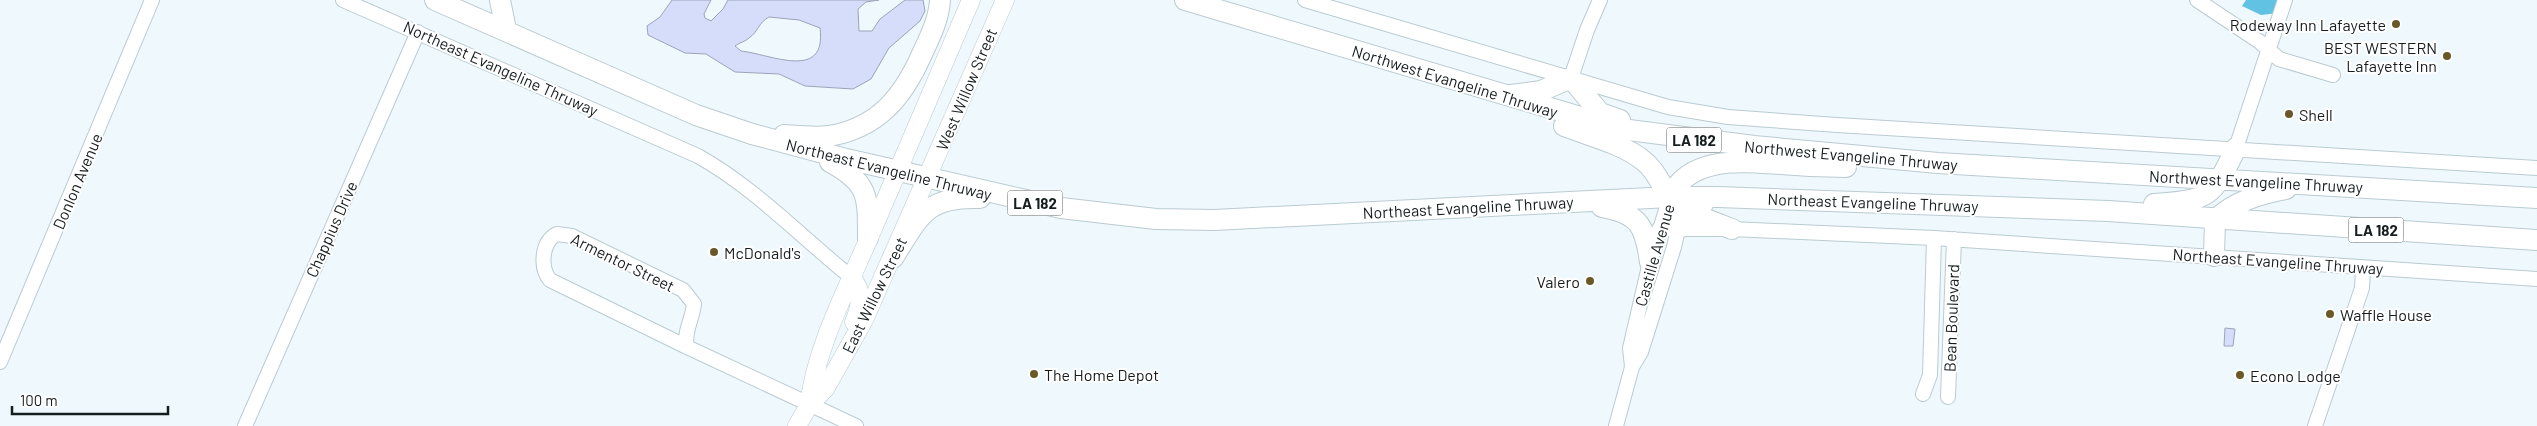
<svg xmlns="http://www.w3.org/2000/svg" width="2537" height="426" viewBox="0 0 2537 426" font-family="Barlow,sans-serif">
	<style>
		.forest { fill: #61c2e3 }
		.water { fill: #d6ddfa; stroke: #9ca3b8; fill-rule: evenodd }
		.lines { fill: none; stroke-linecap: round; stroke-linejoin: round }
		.minor-casing { stroke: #bacbd2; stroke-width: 16 }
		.major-casing { stroke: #bacbd2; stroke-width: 19 }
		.highway-casing { stroke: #bacbd2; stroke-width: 22 }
		.minor { stroke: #fff; stroke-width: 14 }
		.major { stroke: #fff; stroke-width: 18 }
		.highway { stroke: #fff; stroke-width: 20 }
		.poi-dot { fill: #6a5826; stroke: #fff; stroke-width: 2 }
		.labels { text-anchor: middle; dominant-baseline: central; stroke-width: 4; stroke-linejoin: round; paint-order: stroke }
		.shield { fill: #fff; stroke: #5c6162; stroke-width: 1 }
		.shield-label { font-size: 15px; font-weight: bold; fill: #161d1f }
		.poi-label { font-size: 16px; fill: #161d1f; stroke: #fff; text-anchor: start }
		.street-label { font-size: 16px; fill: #161d1f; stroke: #fff }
	</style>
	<rect width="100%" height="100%" fill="#eff9fd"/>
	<!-- forest -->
	<path class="forest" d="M2246,0h36l-4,13 -17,2 -19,-9z"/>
	<!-- water -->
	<path class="water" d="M672,0h39l-7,14 1,4 6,3 12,-12 5,-9h151l-13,2 -8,7 1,22h13l8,-12 25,-19h18l2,11 -5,10 -31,27 -18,31 -18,10 -48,-3 -26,-12 -44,-2 -29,-18 -21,-1 -37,-18 -1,-9 13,-9zM769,17l30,3 21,8c7,54 -50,26 -79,23l-6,-5c5,-4 10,-4 14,-8 9,-6 10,-16 20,-21z
		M2225,328l10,1 -2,17h-9z"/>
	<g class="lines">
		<defs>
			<path id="minor" d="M343,0l355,156c57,32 102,80 153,121
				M1305,0l363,107 60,10 109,8 700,43
				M2197,0l63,42 19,17 54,16
				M1571,78l16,-48 13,-30
				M2236,148l49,-148
				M1659,229h73l202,9 603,41
				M557,234l15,2 111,54 11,14c-1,14 -11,29 -7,43l-137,-67c-10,-12 -9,-38 7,-46z
				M687,347l169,79
				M0,362l152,-362
				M1632,367l-2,-19 20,-86 20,-65
				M1923,394l7,-19 4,-137
				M1948,397l6,-158
				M245,426l173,-394
				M1616,426l16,-59 9,-15 33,-105 4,-18 -8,-32
				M2315,426l47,-138 1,-20"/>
			<path id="major" d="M851,277c13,14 10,28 3,45
				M809,405c7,-58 37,-114 60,-167 34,-80 68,-159 102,-238
				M797,426l12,-21 16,-16 39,-69 141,-320"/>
			<path id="highway" d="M435,0l261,115 56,19 90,24 219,50 95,11 58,1 456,-23h48l390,14 429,29
				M500,0l6,30
				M1185,0l436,129 133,17 184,17 599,35
				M1511,95l30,-4 30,-13 29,35 20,7
				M1564,126c26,10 60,18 81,36 14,12 16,25 25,35 14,15 43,25 62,32
				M784,135c14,1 31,3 45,1 49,-8 74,-39 93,-82 8,-17 17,-35 18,-54
				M830,162c39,21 38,34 38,76
				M1670,197c20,-42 73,-35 111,-33 22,2 44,3 65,3
				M2154,204c56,-4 58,-6 82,-56
				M1602,207c38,7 43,19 48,55
				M1678,229l25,-25
				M2214,256l1,-36c20,-19 45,-26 71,-31
				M893,258c27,-42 32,-62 87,-60"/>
		</defs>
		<!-- minor casing -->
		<use href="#minor" class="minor-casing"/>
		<!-- major casing -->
		<use href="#major" class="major-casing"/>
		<!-- highway casing -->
		<use href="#highway" class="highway-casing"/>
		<!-- minor -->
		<use href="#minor" class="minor"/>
		<!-- major -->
		<use href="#major" class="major"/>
		<!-- highway -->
		<use href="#highway" class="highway"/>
	</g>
	<!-- markers -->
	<g class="poi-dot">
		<circle cx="2396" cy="24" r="5"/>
		<circle cx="2447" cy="56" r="5"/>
		<circle cx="2289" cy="114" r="5"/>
		<circle cx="714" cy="252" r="5"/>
		<circle cx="1590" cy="281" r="5"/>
		<circle cx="2330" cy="314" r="5"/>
		<circle cx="1034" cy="374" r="5"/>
		<circle cx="2240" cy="375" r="5"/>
	</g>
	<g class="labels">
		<!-- shield labels -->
		<g class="shield">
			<rect x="1666.5" y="127.5" width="55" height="25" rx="4"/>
			<rect x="1007.5" y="190.5" width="55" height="25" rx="4"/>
			<rect x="2348.5" y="217.5" width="55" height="25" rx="4"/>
		</g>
		<g class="shield-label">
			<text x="1694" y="140">LA 182</text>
			<text x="1035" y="203">LA 182</text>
			<text x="2376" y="230">LA 182</text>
		</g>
		<!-- poi labels -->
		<g class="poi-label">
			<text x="2386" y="24" text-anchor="end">Rodeway Inn Lafayette</text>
			<text x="2437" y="47" text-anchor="end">BEST WESTERN<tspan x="2437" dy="18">Lafayette Inn</tspan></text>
			<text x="2299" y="114">Shell</text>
			<text x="724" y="252">McDonald's</text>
			<text x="1580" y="281" text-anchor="end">Valero</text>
			<text x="2340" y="314">Waffle House</text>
			<text x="1044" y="374">The Home Depot</text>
			<text x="2250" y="375">Econo Lodge</text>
		</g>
		<!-- street labels -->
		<g class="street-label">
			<text transform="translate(501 68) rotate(24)">Northeast Evangeline Thruway</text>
			<text transform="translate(1455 81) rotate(17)">Northwest Evangeline Thruway</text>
			<text transform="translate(966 89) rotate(-67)">West Willow Street</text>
			<text transform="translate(1851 155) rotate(5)">Northwest Evangeline Thruway</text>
			<text transform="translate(889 169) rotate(14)">Northeast Evangeline Thruway</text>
			<text transform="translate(77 181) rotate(-67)">Donlon Avenue</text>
			<text transform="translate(2256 181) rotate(3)">Northwest Evangeline Thruway</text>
			<text transform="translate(1873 202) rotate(2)">Northeast Evangeline Thruway</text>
			<text transform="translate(1468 207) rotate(-3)">Northeast Evangeline Thruway</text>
			<text transform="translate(331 229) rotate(-66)">Chappius Drive</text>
			<text transform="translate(1654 255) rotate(-74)">Castille Avenue</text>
			<text transform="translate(2278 261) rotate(4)">Northeast Evangeline Thruway</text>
			<text transform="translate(623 262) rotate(26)">Armentor Street</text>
			<text transform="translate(874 295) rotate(-64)">East Willow Street</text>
			<text transform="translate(1951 318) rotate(-88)">Bean Boulevard</text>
		</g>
	</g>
	<!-- scale -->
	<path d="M12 406v8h156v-8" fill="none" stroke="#161d1f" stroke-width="2.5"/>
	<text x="20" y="406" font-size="15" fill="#161d1f" stroke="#ffffff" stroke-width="4" paint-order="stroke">100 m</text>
</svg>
